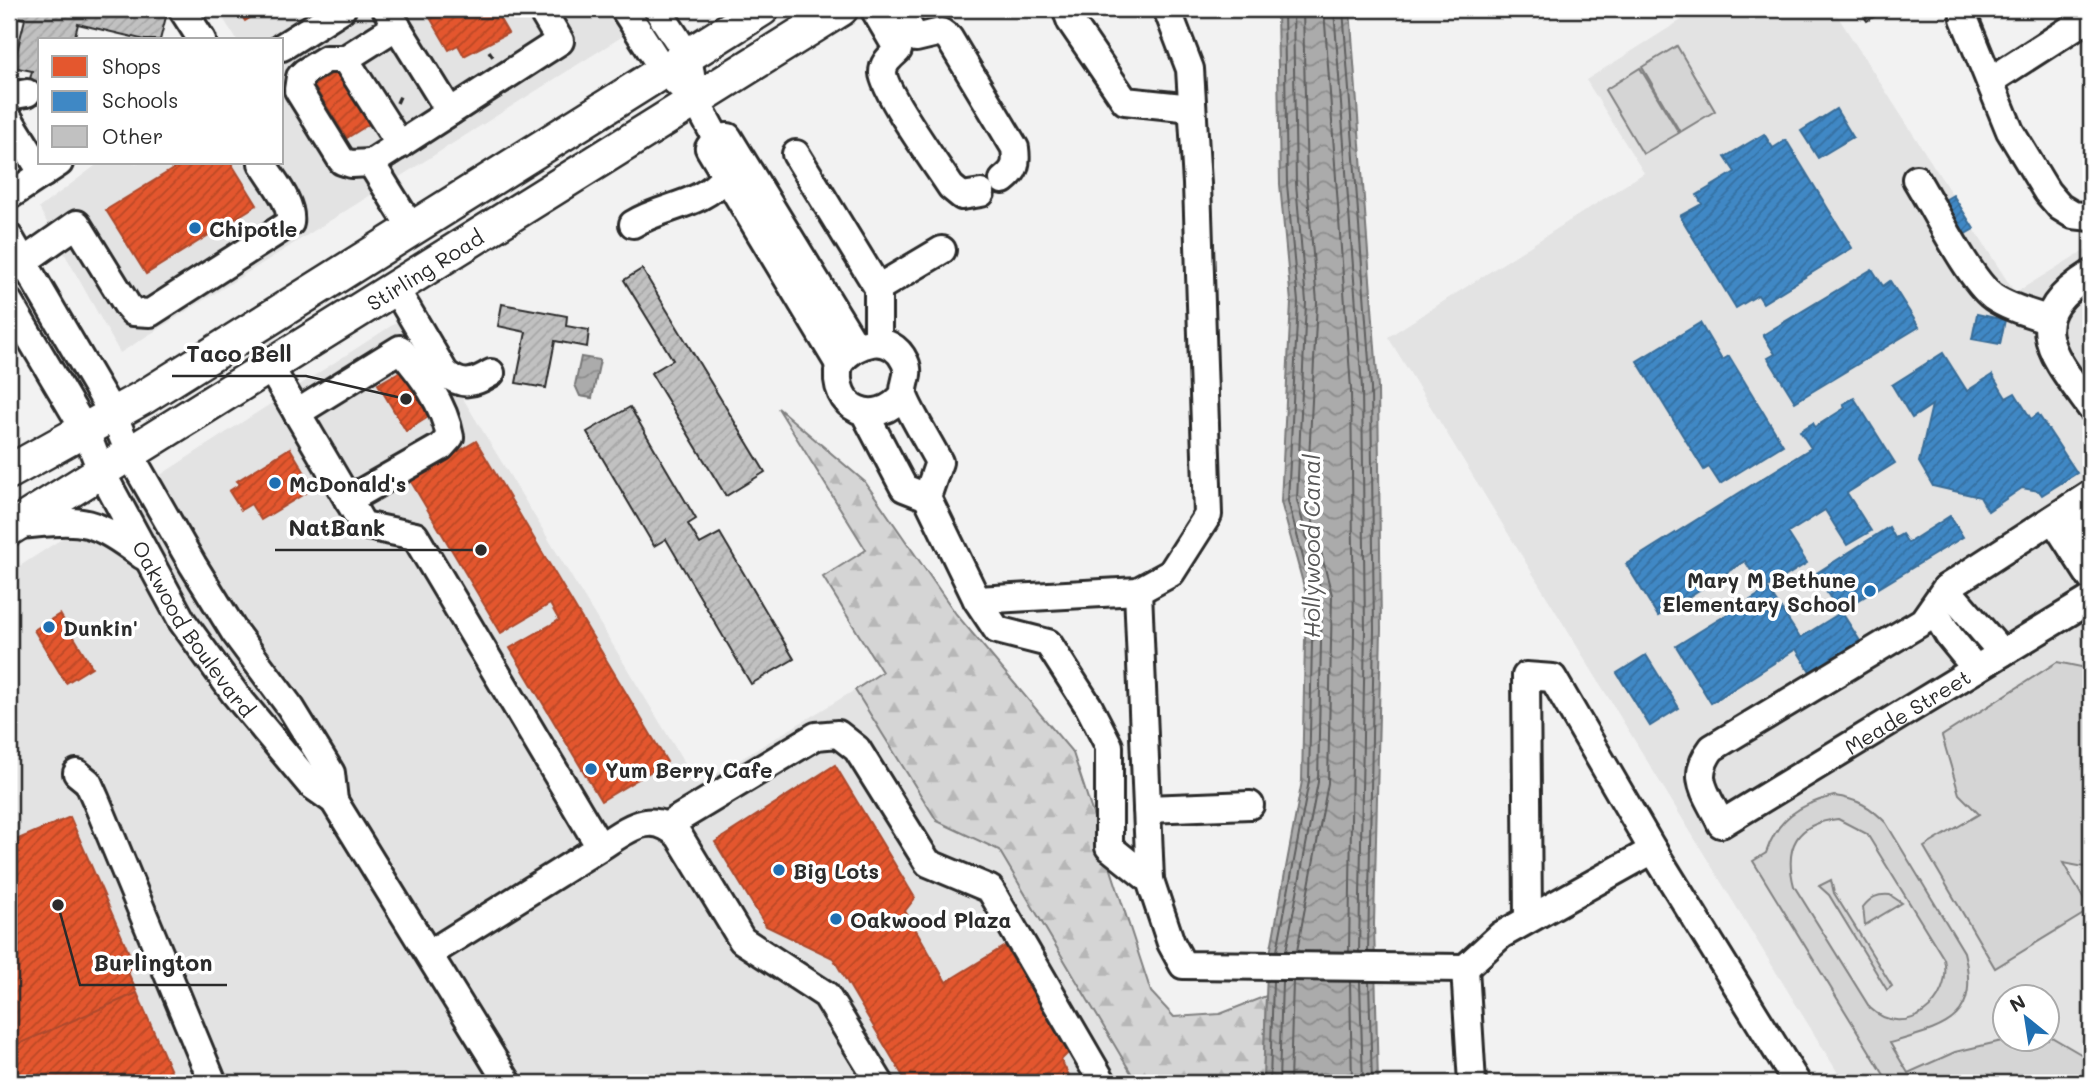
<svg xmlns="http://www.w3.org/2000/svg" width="2100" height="1092" viewBox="0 0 2100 1092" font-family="Mali,sans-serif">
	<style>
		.built { fill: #e3e3e3; fill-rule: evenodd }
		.forest { fill: url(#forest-firs); stroke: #808080; stroke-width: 2 }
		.garden { fill: #d5d5d5; stroke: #808080; stroke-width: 2; fill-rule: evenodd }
		.water { fill: url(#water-waves); stroke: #787878; stroke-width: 2 }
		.shops { fill: url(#shops-hatch); stroke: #ac4a2d; stroke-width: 2 }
		.schools { fill: url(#schools-hatch); stroke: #396c97; stroke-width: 2 }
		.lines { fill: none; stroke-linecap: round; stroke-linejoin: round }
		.shore { stroke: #5e5e5e; stroke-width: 2 }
		.building { fill: url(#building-hatch); stroke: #2b2b2b; stroke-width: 2 }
		.minor-casing { stroke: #2b2b2b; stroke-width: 32 }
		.major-casing { stroke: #2b2b2b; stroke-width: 38 }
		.path { stroke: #2b2b2b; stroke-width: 3.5; stroke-dasharray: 7 5; stroke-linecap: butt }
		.minor { stroke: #fff; stroke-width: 26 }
		.major { stroke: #fff; stroke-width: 33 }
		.poi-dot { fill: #1f6fb2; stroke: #fff; stroke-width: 2.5 }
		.labels { text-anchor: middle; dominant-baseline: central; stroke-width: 7; stroke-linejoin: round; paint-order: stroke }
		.poi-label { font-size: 21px; font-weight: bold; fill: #2b2b2b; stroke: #fff; text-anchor: start }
		.street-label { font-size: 21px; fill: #2b2b2b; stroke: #fff }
		.water-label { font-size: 23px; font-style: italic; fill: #585858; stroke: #fff }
		.leader { fill: none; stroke: #2b2b2b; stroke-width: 2.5 }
		.callout-dot { fill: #2b2b2b; stroke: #fff; stroke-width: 2.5 }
		.callout-label { font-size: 23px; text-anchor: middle; font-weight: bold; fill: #2b2b2b; stroke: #fff; stroke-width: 7; stroke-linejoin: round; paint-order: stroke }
	</style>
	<defs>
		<pattern id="forest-firs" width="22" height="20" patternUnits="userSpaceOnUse" patternTransform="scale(1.75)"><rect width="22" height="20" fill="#d5d5d5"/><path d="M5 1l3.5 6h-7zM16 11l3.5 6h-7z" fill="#b7b7b7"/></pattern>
		<pattern id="water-waves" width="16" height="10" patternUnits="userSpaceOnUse" patternTransform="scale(1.75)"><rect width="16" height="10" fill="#ababab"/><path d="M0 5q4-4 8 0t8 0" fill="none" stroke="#8b8b8b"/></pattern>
		<pattern id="shops-hatch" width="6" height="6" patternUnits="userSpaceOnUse" patternTransform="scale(1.75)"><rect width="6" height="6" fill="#e4572e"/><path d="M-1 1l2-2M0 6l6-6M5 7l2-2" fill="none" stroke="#b94827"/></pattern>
		<pattern id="schools-hatch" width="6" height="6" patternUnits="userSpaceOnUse" patternTransform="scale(1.75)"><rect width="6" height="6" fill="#3f88c5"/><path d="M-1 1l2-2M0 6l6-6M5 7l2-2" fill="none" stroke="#356fa0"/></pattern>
		<pattern id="building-hatch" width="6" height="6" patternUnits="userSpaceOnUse" patternTransform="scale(1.75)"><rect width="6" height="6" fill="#c1c1c1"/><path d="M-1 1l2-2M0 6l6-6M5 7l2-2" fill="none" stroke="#a6a6a6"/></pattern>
	</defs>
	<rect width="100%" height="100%" fill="#f2f2f2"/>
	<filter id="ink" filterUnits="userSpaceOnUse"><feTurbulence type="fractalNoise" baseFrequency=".0143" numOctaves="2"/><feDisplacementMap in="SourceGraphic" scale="14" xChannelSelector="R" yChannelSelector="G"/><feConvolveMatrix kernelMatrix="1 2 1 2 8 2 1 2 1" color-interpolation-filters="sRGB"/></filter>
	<g filter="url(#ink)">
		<!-- built -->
		<path class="built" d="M217,9h449l-546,344 -81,-145 60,-45h183v-123h-45z
			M1699,9h134l182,284 76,-47v837h-247l-456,-746 256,-164 -58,-93zM2006,998h42v42h-42z
			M411,313l287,472 157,-95 82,131 62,29 138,233h-1128v-510z"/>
		<!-- forest -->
		<path class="forest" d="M778,408l87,74 91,132 117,139 78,239 23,25 46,-3 46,-18 -3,87h-126l-138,-233 -62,-29 -82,-131 27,-18 -59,-95 43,-27z"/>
		<!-- garden -->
		<path class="garden" d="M1677,46l38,65 -35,21 -38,-65z
			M1640,68l39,65 -36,21 -38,-64z
			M2057,662l34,7v193l-7,5 -21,-4 27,47 -95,58 -71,-121 55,-33 -20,-20 -17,-58z
			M1834,796c23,3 36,10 52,27l78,129c17,69 -19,75 -74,91l18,30 47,-21 51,-12h42v-5l43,25v23h-202l-136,-222 13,-8c11,-34 33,-49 68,-57zM1838,819l29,15 77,125c10,43 -39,82 -74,49l-76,-122c-10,-39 2,-63 44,-67z
			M1831,880l3,13 58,93 -5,4 -58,-95 -10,-9z
			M1890,895l12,8 -37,22 -2,-18c8,-10 14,-13 27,-12z"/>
		<!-- water -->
		<path class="water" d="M1277,9h73l28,379 3,241 -7,295 4,159h-115l4,-113 35,-189 4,-187 -25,-92 10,-200 -11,-118z
			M581,357l19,3 -8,38 -12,-2 -5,-11z"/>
		<!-- shops -->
		<path class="shops" d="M237,9h27l-19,12z
			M433,9h61l14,24 -44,23 -6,-11 -9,5 -20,-34 6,-3z
			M338,70l33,53 -24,15 -33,-52z
			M183,163h48l26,42 -111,69 -40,-64z
			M406,368l27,46 -27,17 -28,-47z
			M476,441l191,321 -66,39 -91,-153 49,-28 -9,-16 -49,29 -91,-153z
			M290,448l24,40 -53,32 -10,-16 -10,6 -12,-19 11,-7 -3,-3z
			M60,614l32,53 -26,16 -32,-53z
			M835,765l80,133 -10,13 41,71 59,-36 64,106 -8,8 12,23h-166l-74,-125 -67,-32 -51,-84z
			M70,817l65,150 -8,3 10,23 -128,55v-205z
			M137,993l39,90h-167v-35z"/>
		<!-- schools -->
		<path class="schools" d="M1836,109l17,28 -35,21 -17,-27z
			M1764,134l9,14 13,-8 66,108 -89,55 -5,-8 -22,13 -56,-92 22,-12 -5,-9 38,-23 -10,-15z
			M1953,195l21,34 -12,7 -21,-34z
			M1872,269l11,17 7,-5 29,46 -124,75 -27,-44 7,-4 -12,-19z
			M1977,314l28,6 -5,24 -28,-5z
			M1700,323l22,37 7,-4 54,89 -63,39 -11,-17 -5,3 -67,-109z
			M1943,353l24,38 25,-16 14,23 9,-5 16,26 7,-5 39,59 -35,22 -3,-4 -17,-3 -34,23 -8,-14 -47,-11 -14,-24 13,-57 -20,13 -20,-33z
			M1854,398l41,65 -48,30 24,38 -24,14 -22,-35 -37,23 19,30 -44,27 -18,-29 -87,55 -32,-52 185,-116 -11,-17 13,-8 2,4 30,-19 -2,-4z
			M1950,516l13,21 -122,74 26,41 -49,32 -22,-35 -85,54 -35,-57 92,-57 32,49 40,-25 -25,-39 74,-47 6,11 7,-4 6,9z
			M1646,655l33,53 -29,18 -33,-53z"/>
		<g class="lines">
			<!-- shore -->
			<path class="shore" d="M1324,9l27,380 3,240 -5,323
				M1334,9l28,379 3,241 -6,323
				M1343,9l28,379 3,241 -6,323
				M1277,951l32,-170 4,-186 -25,-94 10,-199 -11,-118 -3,-175
				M1286,951l32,-169 4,-187 -25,-95 9,-198 -10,-119 -3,-174
				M1297,951l31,-168 4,-188 -25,-96 10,-197 -10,-119 -4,-174
				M1350,982l2,101
				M1360,982l3,101
				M1369,982l3,101
				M1270,1083l3,-102
				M1279,1083l3,-102
				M1290,1083l3,-102"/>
		</g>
		<!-- building -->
		<path class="building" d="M9,9h159l-8,31h-15l-67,-16 -4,16h-34v63l-15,-4 7,-28 -19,-4 12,-48 -16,-4z
			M1859,9h28l-20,12z
			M642,269l123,203 -39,24 -75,-123 22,-13 -49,-80z
			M502,304l65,12 -1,10 23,4 -2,17 -32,-6 -9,47 -30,-5 10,-51 -28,-6z
			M630,407l66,112 -8,5 12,20 20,-11 74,126 -43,25 -85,-145 -12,7 -67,-114z"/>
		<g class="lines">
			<defs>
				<g id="minor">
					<path d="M182,9l20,31"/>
					<path d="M386,9l64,103"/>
					<path d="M624,9l40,62 31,28 21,39"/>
					<path d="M657,9l31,47 3,19"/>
					<path d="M874,9l24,41c-7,7 -15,12 -15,23 1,19 55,94 68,114l11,9 19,-3"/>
					<path d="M898,9l18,29 25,-6 8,6 66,110c2,16 1,22 -12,32"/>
					<path d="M1066,9l5,13 54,79 67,7"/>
					<path d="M1964,9v9l46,113 37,61 13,15 13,8 18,2"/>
					<path d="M282,47l60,-38"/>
					<path d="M345,59l52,-33"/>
					<path d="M1990,81l101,-65"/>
					<path d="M9,96l18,-3"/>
					<path d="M9,119l34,55"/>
					<path d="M796,154l82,134v54"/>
					<path d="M371,163l-20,1 -9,-3 -44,-71 2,-13 5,-5 21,-13h19l55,86"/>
					<path d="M1916,179c18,29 53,100 77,118 16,11 36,16 54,22"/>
					<path d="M9,196l50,-33"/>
					<path d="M633,224c30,-19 70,-18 92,-48"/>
					<path d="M412,229l-41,-66 189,-122 -19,-32"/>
					<path d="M9,237l105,179 16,39 63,110 42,68 56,75 40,65 3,28"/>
					<path d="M10,271l67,-47 50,81 6,7 17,1 140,-90c3,-21 -18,-43 -28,-60"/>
					<path d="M2091,274c-72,45 -40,79 0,134"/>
					<path d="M395,288l50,85c17,14 28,11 46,0"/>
					<path d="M878,288l64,-38"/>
					<path id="s1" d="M9,302l77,130 16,41 80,148 53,73 75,90 24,17 174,282"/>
					<path d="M839,364l-130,-216 7,-10 12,-1 128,209"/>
					<path d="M270,367l93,158 52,11 185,311 -171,107"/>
					<path d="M864,412l40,76 23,9 12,-35c-6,-12 -34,-58 -35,-68 -1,-12 7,-19 1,-32 -14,-31 -50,-21 -66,2 -9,45 37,66 65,30"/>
					<path d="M297,413l103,-64c22,26 44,54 50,88l-9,10 -93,53"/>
					<path id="s2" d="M2091,494l-145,94 -23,33 -211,127c-23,30 -5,45 9,76l370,-225"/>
					<path d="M927,497l50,103 161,-9 33,-18 37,-58 -11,-331 -7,-115 -23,-60"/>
					<path d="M2071,507l20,31"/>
					<path d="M2053,519l38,59"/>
					<path d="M17,525c65,-5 71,-10 126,31"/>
					<path d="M1946,588l56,65"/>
					<path d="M977,600l20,30 51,13 41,64 20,39v101l41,33 -12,-289"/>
					<path d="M1933,609l16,27 27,33"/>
					<path d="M77,773l11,9 8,18 117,283"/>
					<path d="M1147,809l103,-4"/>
					<path d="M668,825l148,-89 22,-2 19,15 71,114 62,26 113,194"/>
					<path d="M600,847c27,-17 51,-39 79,-11l63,104 84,55 54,88"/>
					<path d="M1150,880l21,63 12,22 282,3 36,-33 152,-85 144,233"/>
					<path d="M1528,919l-2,-243 27,2 100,172"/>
					<path d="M1465,968l7,115"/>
				</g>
				<g id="major">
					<path d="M9,472l135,-75 618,-388"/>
					<path id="s3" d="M9,529l832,-520"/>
				</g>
			</defs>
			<!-- minor casing -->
			<use href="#minor" class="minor-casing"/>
			<!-- major casing -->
			<use href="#major" class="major-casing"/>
			<!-- path -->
			<path class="path" d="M489,51l6,9
				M397,103l5,-11"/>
			<!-- minor -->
			<use href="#minor" class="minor"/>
			<!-- major -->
			<use href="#major" class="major"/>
		</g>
	</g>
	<!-- markers -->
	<g class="poi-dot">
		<circle cx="195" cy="228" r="7"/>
		<circle cx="275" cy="483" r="7"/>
		<circle cx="1870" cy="591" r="7"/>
		<circle cx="49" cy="627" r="7"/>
		<circle cx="591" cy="769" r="7"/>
		<circle cx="779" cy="870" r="7"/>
		<circle cx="836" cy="919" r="7"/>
	</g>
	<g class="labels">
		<!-- poi labels -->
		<g class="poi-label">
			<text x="209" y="228">Chipotle</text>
			<text x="289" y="483">McDonald's</text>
			<text x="1856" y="579" text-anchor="end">Mary M Bethune<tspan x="1856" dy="24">Elementary School</tspan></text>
			<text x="63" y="627">Dunkin'</text>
			<text x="605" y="769">Yum Berry Cafe</text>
			<text x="793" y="870">Big Lots</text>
			<text x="850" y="919">Oakwood Plaza</text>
		</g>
		<!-- street labels -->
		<g class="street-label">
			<text stroke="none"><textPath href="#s3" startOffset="490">Stirling Road</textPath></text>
			<text stroke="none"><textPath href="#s1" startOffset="376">Oakwood Boulevard</textPath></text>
			<text stroke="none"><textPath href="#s2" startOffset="760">Meade Street</textPath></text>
		</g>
		<!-- water labels -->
		<g class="water-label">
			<text transform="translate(1311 546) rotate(-90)">Hollywood Canal</text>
		</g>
	</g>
	<!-- callouts -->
	<path class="leader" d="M406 399L306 376H172M481 550L400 550H275M58 905L80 985H227"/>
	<g class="callout-dot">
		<circle cx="406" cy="399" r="7"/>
		<circle cx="481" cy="550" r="7"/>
		<circle cx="58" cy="905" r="7"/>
	</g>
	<g class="callout-label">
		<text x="239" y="362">Taco Bell</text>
		<text x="337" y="536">NatBank</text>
		<text x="153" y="971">Burlington</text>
	</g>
	<!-- margin -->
	<rect width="2100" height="1092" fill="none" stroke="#fff" stroke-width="35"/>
	<rect x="18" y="18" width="2065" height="1057" fill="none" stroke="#2b2b2b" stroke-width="2.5" filter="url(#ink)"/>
	<!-- legend -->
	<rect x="38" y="38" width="245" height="126" fill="#ffffff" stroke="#aaaaaa" stroke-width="2"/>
	<rect x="52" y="56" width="35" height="21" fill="#e4572e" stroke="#aaaaaa" stroke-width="2"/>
	<text x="102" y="74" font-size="21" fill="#2b2b2b">Shops</text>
	<rect x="52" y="91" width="35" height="21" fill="#3f88c5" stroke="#aaaaaa" stroke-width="2"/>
	<text x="102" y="108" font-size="21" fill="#2b2b2b">Schools</text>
	<rect x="52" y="126" width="35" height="21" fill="#c1c1c1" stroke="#aaaaaa" stroke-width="2"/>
	<text x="102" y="144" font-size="21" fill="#2b2b2b">Other</text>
	<!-- north arrow -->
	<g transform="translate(2026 1018) rotate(330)"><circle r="33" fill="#ffffff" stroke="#aaaaaa" stroke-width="2"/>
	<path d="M0-5L12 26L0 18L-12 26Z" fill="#1f6fb2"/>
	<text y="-10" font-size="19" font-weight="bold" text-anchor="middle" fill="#2b2b2b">N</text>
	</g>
</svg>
